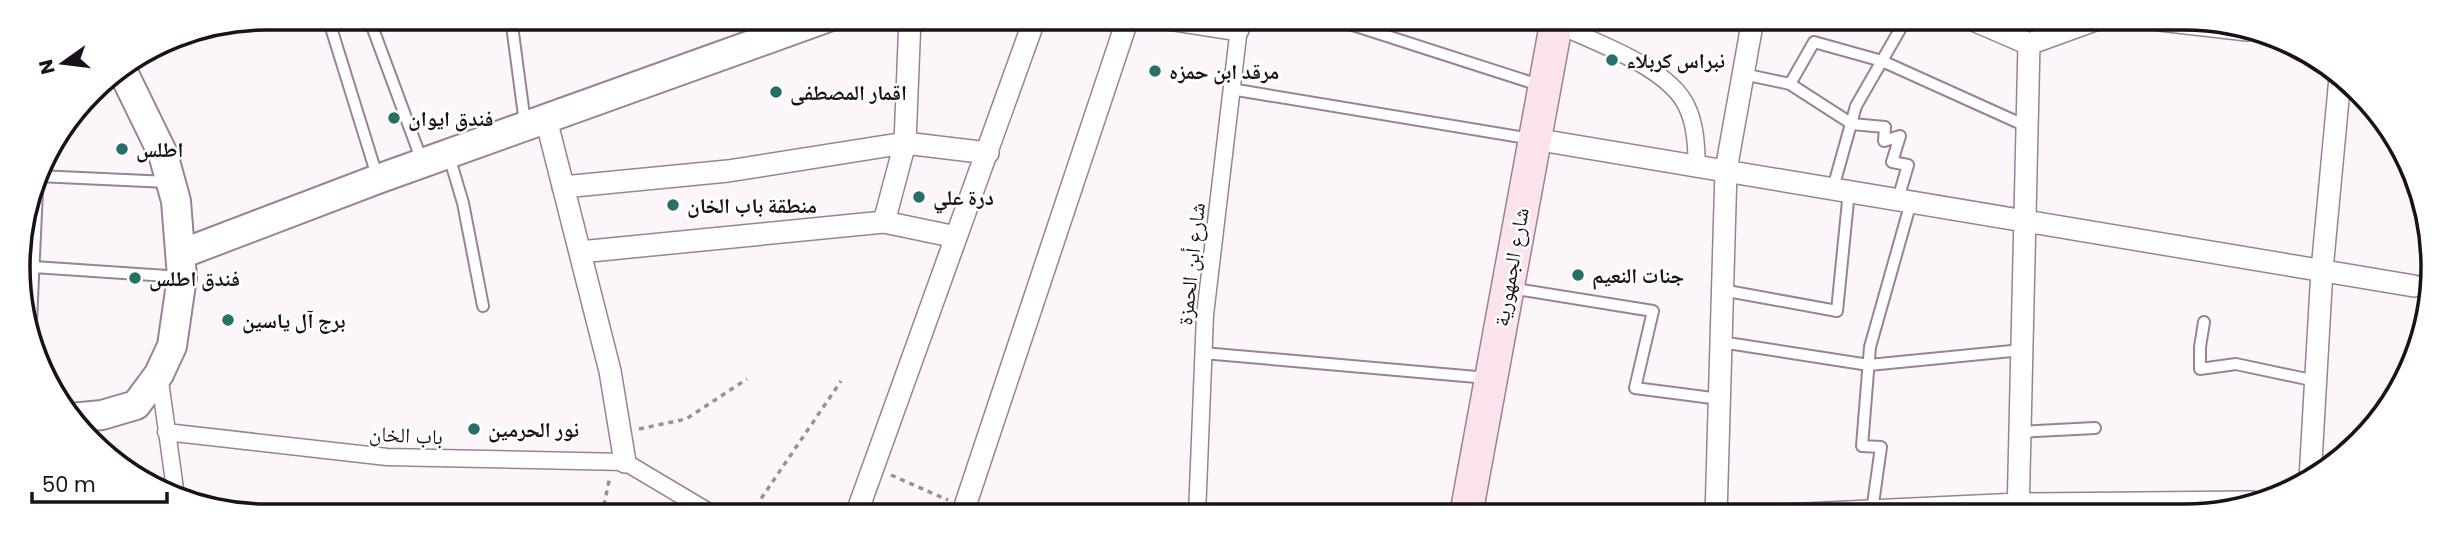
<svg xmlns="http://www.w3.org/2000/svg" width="2451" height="534" viewBox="0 0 2451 534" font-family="Poppins,'Noto Naskh Arabic',sans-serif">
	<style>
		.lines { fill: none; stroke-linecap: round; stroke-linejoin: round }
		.service-casing { stroke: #9b8098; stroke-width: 14 }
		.pedestrian-casing { stroke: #9b8098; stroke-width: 19 }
		.minor-casing { stroke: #9b8098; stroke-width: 24 }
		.tertiary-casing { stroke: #9b8098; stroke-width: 32 }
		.secondary-casing { stroke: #9b8098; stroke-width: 35 }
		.path { stroke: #999198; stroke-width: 3.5; stroke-dasharray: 5 5; stroke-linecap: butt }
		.service { stroke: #fff; stroke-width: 10 }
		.pedestrian { stroke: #fff; stroke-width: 16 }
		.minor { stroke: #fff; stroke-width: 21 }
		.tertiary { stroke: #fff; stroke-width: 28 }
		.secondary { stroke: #fbe3eb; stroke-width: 32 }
		.poi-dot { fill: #27706a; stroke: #fff; stroke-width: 2.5 }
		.labels { text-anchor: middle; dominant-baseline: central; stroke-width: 5; stroke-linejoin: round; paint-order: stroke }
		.poi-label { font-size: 21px; font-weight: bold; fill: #1b111a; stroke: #fff; text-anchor: start }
		.street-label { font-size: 21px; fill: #1b111a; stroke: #fff }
		.rim { fill: none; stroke: #1b111a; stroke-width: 3.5 }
	</style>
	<rect width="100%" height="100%" fill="#fcf6fb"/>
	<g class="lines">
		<defs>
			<path id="service" d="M328,18l50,161
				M369,18l53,143
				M511,18l14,105
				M750,18l5,25
				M1334,19l208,67
				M1743,74l47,10 24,-42 68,19 144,65
				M1790,84l62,40 33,3 -1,14 16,-5 -8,26 16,3 -10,34
				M1231,89l301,50
				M449,156l14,47 20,103
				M38,176l130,6
				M1833,188l23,-82 50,-87
				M34,267l148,10
				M1510,288l143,23 -18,77 85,11
				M1722,290l115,21 12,-120
				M2204,322l-4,25v22l36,-5 80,17
				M1721,342l148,23 153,-15
				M30,343l8,-174
				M1203,353l285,25
				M2020,432l75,-4
				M1872,511l9,-64 -19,-1 8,-99 41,-145"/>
			<path id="pedestrian" d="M1556,24c38,18 113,43 131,83 9,19 9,39 10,59
				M159,374l17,122
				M166,432l221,25 238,5 89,53
				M1197,515l8,-200 35,-296"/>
			<path id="minor" d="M1161,18l77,12
				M1971,19l58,25 69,-25
				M2160,20l87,10
				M546,119l64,252 15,91
				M1534,139l880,147
				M563,187l165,-16 177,-28 83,10
				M884,222l21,-79 5,-125
				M580,252l304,-30 72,15
				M2310,479l12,-209 18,-192
				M856,515l179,-497
				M962,515l166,-497
				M1716,516l10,-346 27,-151
				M1762,516l257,-12 233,-2
				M2018,516l11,-472"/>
			<path id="tertiary" d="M181,254l197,-75 448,-161
				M71,418l31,-3 34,-10 23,-31 13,-28 10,-69 -6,-76 -13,-47 -41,-84"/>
			<path id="secondary" d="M1466,515l91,-496"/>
		</defs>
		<!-- service casing -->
		<use href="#service" class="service-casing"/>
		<!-- pedestrian casing -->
		<use href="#pedestrian" class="pedestrian-casing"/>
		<!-- minor casing -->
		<use href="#minor" class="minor-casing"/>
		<!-- tertiary casing -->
		<use href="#tertiary" class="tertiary-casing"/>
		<!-- secondary casing -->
		<use href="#secondary" class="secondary-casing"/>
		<!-- path -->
		<path class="path" d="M639,429l47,-10 61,-40
			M891,475l57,25
			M602,515l8,-39
			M750,515l91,-134"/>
		<!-- service -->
		<use href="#service" class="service"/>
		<!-- pedestrian -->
		<use href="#pedestrian" class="pedestrian"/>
		<!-- minor -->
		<use href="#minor" class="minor"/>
		<!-- tertiary -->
		<use href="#tertiary" class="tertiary"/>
		<!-- secondary -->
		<use href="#secondary" class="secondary"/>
	</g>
	<!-- markers -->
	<g class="poi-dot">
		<circle cx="1612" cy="60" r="7"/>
		<circle cx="1155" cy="71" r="7"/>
		<circle cx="776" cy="92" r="7"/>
		<circle cx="394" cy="118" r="7"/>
		<circle cx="122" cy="149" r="7"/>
		<circle cx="919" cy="197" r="7"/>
		<circle cx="673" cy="205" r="7"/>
		<circle cx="1578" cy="275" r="7"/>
		<circle cx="135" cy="278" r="7"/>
		<circle cx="228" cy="320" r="7"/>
		<circle cx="474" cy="429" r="7"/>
	</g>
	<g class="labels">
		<!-- poi labels -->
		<g class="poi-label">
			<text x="1626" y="60">نبراس كربلاء</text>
			<text x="1169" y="71">مرقد ابن حمزه</text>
			<text x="790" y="92">اقمار المصطفى</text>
			<text x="408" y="118">فندق ايوان</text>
			<text x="136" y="149">اطلس</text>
			<text x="933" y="197">درة علي</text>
			<text x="687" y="205">منطقة باب الخان</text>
			<text x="1592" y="275">جنات النعيم</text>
			<text x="149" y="278">فندق اطلس</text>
			<text x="242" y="320">برج آل ياسين</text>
			<text x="488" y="429">نور الحرمين</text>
		</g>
		<!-- street labels -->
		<g class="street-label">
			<text transform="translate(1191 264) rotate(-84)">شارع أبن الحمزة</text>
			<text transform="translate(1511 267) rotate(-80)">شارع الجمهورية</text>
			<text transform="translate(406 435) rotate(3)">باب الخان</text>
		</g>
	</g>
	<!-- crop -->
	<path d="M0 0H2451V534H0ZM267 30H2184A237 237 0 0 1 2421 267V267A237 237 0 0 1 2184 504H267A237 237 0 0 1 30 267V267A237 237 0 0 1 267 30Z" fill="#fff" fill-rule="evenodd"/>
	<path class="rim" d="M267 30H2184A237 237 0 0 1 2421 267V267A237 237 0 0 1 2184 504H267A237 237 0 0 1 30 267V267A237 237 0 0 1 267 30Z"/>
	<!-- north arrow -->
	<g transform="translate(63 63) rotate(256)" stroke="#ffffff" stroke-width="5" paint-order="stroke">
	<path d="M0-5L12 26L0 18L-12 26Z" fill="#1b111a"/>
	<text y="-10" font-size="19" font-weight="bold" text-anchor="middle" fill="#1b111a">N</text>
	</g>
	<!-- scale -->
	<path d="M32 492v10h135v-10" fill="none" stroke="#1b111a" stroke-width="3.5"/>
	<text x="42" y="492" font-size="21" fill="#1b111a" stroke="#ffffff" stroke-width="5" paint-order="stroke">50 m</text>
</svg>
